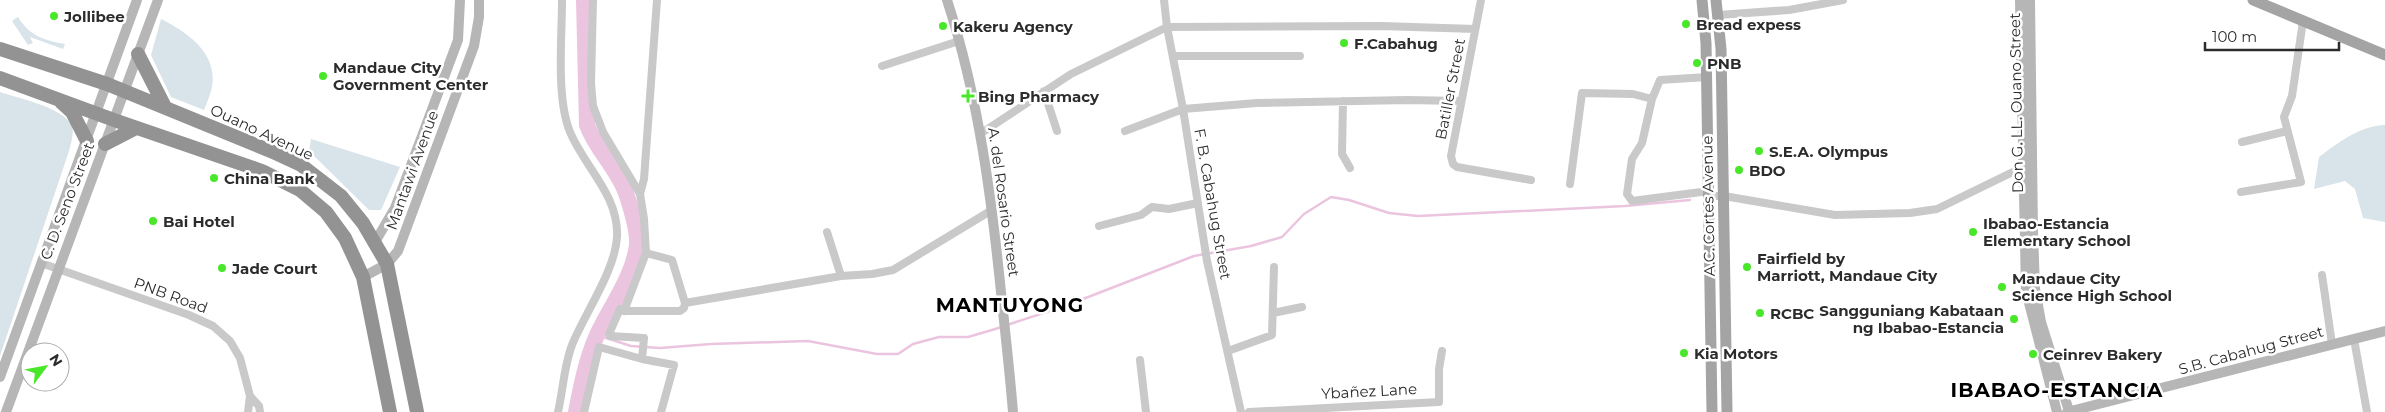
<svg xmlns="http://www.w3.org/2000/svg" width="2385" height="412" viewBox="0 0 2385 412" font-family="Montserrat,sans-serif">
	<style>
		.green { fill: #d8e4ea }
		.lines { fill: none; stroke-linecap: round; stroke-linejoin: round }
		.stream { stroke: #ebc4df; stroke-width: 2.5 }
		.river { stroke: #ebc4df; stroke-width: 16 }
		.street { stroke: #c9c9c9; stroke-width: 8 }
		.secondary { stroke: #b6b6b6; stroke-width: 10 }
		.primary { stroke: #a4a4a4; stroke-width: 11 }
		.highway { stroke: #939393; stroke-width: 14 }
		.poi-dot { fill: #49e729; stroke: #fff; stroke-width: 2 }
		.labels { text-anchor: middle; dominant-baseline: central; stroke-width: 5; stroke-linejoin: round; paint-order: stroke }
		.poi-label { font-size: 15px; font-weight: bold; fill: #2c2c2c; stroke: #fff; text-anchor: start }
		.street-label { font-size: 15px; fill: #2c2c2c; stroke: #fff }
		.district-label { font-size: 20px; font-weight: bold; letter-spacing: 1px; fill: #000; stroke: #fff }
	</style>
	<rect width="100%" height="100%" fill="#fff"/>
	<!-- green -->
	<path class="green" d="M18,17c12,19 25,23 47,27l-2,5 -33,-12 3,6 -5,2 -16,-24z
		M161,19c26,13 57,34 51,68 -2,8 -5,16 -8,23l-33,-13 -20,-42z
		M0,92c18,6 61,15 71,32 4,7 0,19 -2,27l-69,205z
		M2385,125v97l-22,-4 -8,-29 -10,-8 -31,8 5,-32c20,-15 41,-31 66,-32z
		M311,139l89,28 -19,43h-12l-60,-59z"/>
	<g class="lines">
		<!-- stream -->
		<path class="stream" d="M1007,325l58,-19 129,-50 57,-10 31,-9 22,-23 27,-17 18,3 40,13 29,3 207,-10 65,-6
			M597,335l34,11 29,2 51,-4 97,-3 69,13h21l15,-10 26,-7h29l34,-10"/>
		<!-- river -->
		<path class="river" d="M576,412c5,-26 10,-52 21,-77 13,-28 36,-58 40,-90 1,-15 -6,-37 -11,-52 -9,-25 -30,-43 -39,-68l-3,-125"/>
		<!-- street -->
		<path class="street" d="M593,0l-2,83 2,23 10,26 37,62 4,25 2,34 -22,58
			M1164,0l3,27 16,82 24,152 34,151
			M1481,0l-30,156 2,8 4,3 74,13
			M1718,15l71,-5 54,-10
			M1173,56h127
			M882,66l77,-25
			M1707,77l-47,3 -8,19 -10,44 -10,16 -5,35 5,7 77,-10
			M1044,91l13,40
			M1343,101l-1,53 8,14
			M1125,131l58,-22 74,-6 150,-3 54,1
			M980,134l91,-60 96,-47 214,-1 94,3
			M2242,142l45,-11
			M1570,184l12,-91 51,1 19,5
			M2241,192l60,-10 -17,-65 8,-21 11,-75
			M640,194l4,-15 13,-179
			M1708,196h16l111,19 75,-2 27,-4 86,-42
			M1099,226l42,-11 11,-8 17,2 29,-6
			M827,232l14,44
			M646,253l26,7 13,43
			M41,263l148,52 24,11 17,15 10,17 10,38 -2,16
			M2322,275l10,69
			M1273,313l29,-6
			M2354,339l13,73
			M1228,351l44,-16 2,-68
			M642,359l2,-21 -34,-2 -1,-2 11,-25 4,2h56l4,-3 1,-5 156,-27 31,-2 21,-4 99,-60
			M1140,360l6,52
			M250,396l9,10 1,6
			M558,412c5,-22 6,-46 14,-67 13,-32 43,-74 45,-108 2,-42 -32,-69 -47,-105 -14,-34 -8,-94 -8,-132
			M584,412l15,-65 43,12 32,6 -13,47
			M1249,412l190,-10v-33l3,-18"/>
		<!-- secondary -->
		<path class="secondary" d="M947,0c32,98 45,201 55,302 4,37 8,73 11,110
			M2020,0l6,291 31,121
			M2030,0l3,232 2,57 6,33 28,89
			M375,242l20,-34 63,-168 2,-40
			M363,277l24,-13 11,-13 76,-205 5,-29v-17
			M0,377l137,-377
			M6,412c50,-138 102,-274 152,-412
			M2067,412l318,-81"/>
		<!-- primary -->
		<path class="primary" d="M1702,0l4,43 6,369
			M1716,0l5,49 6,363
			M2253,0l132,55"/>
		<!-- highway -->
		<path class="highway" d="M0,49l107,35 166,68 28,13 40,31 22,27 24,41 30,148
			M138,54l27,53
			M0,78l114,42 148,51 38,19 26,22 19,26 18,39 27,135
			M61,102l11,10 15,29
			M105,144l31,-16"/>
	</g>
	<!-- markers -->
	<g class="poi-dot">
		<circle cx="54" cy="16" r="5"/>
		<circle cx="1686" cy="24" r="5"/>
		<circle cx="943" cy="26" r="5"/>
		<circle cx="1344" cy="43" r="5"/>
		<circle cx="1697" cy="63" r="5"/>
		<circle cx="323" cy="76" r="5"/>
		<path d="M965.5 88.5h5v5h5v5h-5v5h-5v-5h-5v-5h5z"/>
		<circle cx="1759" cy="151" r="5"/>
		<circle cx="1739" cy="170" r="5"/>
		<circle cx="214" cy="178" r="5"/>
		<circle cx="153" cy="221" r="5"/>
		<circle cx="1973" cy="232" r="5"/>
		<circle cx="1747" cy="267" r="5"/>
		<circle cx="222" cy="268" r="5"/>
		<circle cx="2002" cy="287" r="5"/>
		<circle cx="1760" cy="313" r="5"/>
		<circle cx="2014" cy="319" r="5"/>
		<circle cx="1684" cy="353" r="5"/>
		<circle cx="2033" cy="354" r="5"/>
	</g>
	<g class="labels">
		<!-- poi labels -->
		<g class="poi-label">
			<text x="64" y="16">Jollibee</text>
			<text x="1696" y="24">Bread expess</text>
			<text x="953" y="26">Kakeru Agency</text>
			<text x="1354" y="43">F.Cabahug</text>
			<text x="1707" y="63">PNB</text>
			<text x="333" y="67">Mandaue City<tspan x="333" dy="17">Government Center</tspan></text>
			<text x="978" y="96">Bing Pharmacy</text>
			<text x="1769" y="151">S.E.A. Olympus</text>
			<text x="1749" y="170">BDO</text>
			<text x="224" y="178">China Bank</text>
			<text x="163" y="221">Bai Hotel</text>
			<text x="1983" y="223">Ibabao-Estancia<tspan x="1983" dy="17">Elementary School</tspan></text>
			<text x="1757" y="258">Fairfield by<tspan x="1757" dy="17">Marriott, Mandaue City</tspan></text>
			<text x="232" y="268">Jade Court</text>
			<text x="2012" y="278">Mandaue City<tspan x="2012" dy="17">Science High School</tspan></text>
			<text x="2004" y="310" text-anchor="end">Sangguniang Kabataan<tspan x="2004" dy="17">ng Ibabao-Estancia</tspan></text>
			<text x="1770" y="313">RCBC</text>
			<text x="1694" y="353">Kia Motors</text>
			<text x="2043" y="354">Ceinrev Bakery</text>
		</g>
		<!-- street labels -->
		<g class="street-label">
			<text transform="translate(1450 89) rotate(-79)">Batiller Street</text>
			<text transform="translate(2016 103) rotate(-91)">Don G. LL. Ouano Street</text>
			<text transform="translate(262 132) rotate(25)">Ouano Avenue</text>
			<text transform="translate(412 170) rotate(-70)">Mantawi Avenue</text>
			<text transform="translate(67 201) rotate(-69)">C. D. Seno Street</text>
			<text transform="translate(1004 202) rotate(82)">A. del Rosario Street</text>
			<text transform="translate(1213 204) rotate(80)">F. B. Cabahug Street</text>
			<text transform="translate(1708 206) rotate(-91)">A.C. Cortes Avenue</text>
			<text transform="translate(171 295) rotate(20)">PNB Road</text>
			<text transform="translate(2251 350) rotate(-15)">S.B. Cabahug Street</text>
			<text transform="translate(1369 391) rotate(-3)">Ybañez Lane</text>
		</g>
		<!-- district labels -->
		<g class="district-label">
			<text x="1010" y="305">MANTUYONG</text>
			<text x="2057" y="390">IBABAO-ESTANCIA</text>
		</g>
	</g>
	<!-- north arrow -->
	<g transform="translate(45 367) rotate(58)"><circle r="24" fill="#ffffff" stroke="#ababab"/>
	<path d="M0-4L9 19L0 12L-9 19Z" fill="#49e729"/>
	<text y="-8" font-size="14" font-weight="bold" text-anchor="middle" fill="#2c2c2c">N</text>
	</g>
	<!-- scale -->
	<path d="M2205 42v8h134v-8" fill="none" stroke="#2c2c2c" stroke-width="2.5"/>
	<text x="2212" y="42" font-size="15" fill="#2c2c2c" stroke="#ffffff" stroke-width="4" paint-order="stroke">100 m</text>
</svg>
